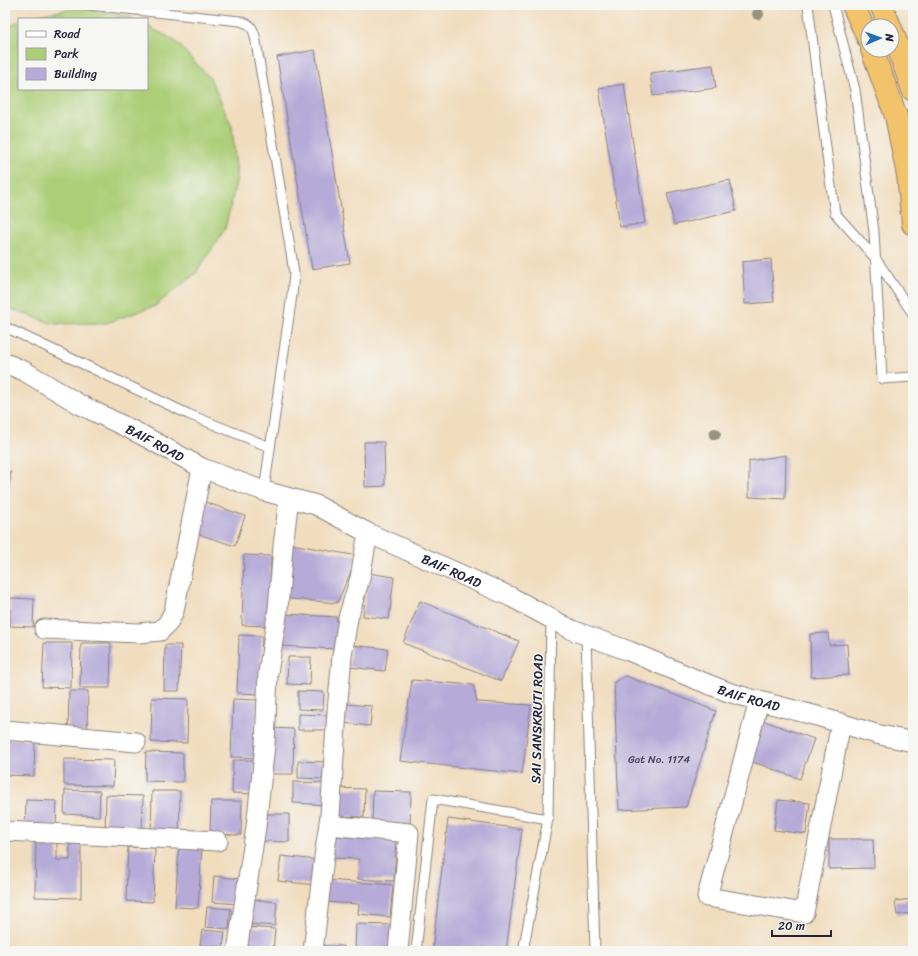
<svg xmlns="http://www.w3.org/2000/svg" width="918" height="956" viewBox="0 0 918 956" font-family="Sriracha,sans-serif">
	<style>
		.green { fill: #acce77; stroke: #677859 }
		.building { fill: #b6abd8 }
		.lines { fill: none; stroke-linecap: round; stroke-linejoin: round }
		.lane-casing { stroke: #8a807c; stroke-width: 11 }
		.street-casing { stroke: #8a807c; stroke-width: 21 }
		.highway-casing { stroke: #8a807c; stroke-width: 24 }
		.lane { stroke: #fff; stroke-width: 9 }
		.street { stroke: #fff; stroke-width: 19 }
		.highway { stroke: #f2c36a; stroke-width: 22 }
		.tree { fill: #969380 }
		.labels { text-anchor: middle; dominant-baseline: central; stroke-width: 3; stroke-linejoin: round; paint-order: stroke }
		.number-label { font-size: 11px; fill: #474462 }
		.street-label { font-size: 13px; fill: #22223b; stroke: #f6f6f2 }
	</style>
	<rect width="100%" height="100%" fill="#f6f6f2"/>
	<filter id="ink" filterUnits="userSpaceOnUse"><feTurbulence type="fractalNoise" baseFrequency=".025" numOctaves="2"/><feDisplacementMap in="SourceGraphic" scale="8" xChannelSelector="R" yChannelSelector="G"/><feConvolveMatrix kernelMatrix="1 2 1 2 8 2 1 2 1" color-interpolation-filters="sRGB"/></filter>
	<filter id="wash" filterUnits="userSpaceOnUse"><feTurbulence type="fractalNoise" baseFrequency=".012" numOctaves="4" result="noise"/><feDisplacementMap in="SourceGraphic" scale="16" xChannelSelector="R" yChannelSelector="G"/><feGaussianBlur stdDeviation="0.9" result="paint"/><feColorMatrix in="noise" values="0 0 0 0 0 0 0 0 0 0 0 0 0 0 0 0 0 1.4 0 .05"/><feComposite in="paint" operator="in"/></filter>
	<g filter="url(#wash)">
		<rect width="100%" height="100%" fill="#f1ddbe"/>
		<!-- green -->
		<path class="green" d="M77,8l51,8 6,3h-111l3,-2z
			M19,21v68h128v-63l27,14 36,38 22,48 5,52 -12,51 -29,44 -41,33 -49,17 -52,1 -49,-17v-278z"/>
		<g id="blocks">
			<!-- building -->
			<path class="building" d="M315,50l35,213 -38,6 -35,-212z
				M713,65l3,23 -63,8 -3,-23z
				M624,84l21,139 -25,4 -21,-139z
				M730,180l6,31 -62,14 -7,-32z
				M771,259l3,43 -29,2 -3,-42z
				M364,442h20l1,44 -20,1z
				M786,455l-1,44 -36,-2v-36z
				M5,472h6l-4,23h-2z
				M205,502l40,14 -10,30 -40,-13z
				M291,544l67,12 -21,47 -56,-5z
				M244,555l27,1 -2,70 -27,-1z
				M368,573l26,4 -5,42 -26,-3z
				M10,598l24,1 -1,28 -23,-1z
				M420,601l99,40 -18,40 -98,-38z
				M284,614l53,3 -1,32 -55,-3z
				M828,633l1,12 18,-1 2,31 -38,2 -1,-43z
				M239,635l23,1 -2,58 -23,-1z
				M44,643h28l-1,45 -29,-1z
				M81,643h30l-1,45h-30z
				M165,645h16l-2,46h-15z
				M351,645l37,4 -3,22 -36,-4z
				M288,657h23l-1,28 -23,-1z
				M626,676l90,35 -30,96 -67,3 -5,-128z
				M412,680l61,5 4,17 54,3 -9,69 -122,-13z
				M69,691h19l-1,41h-19z
				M298,691l26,1 -1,18 -25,-1z
				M152,698l36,1 -1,44 -36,-1z
				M233,699l25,1 -2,58 -25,-1z
				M345,704l27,2 -2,20 -27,-3z
				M298,714l30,1v15h-30z
				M759,719l55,20 -14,40 -55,-20z
				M271,728l23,1 -1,45h-23z
				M5,739l30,1 -1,36 -29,-1z
				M146,752l37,1v29l-38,-1z
				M64,759l50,1 -1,26 -49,-1z
				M233,760h22l-1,34 -22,-1z
				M298,761l30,1v17l-30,-1z
				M293,782l36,1 -1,22 -35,-2z
				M335,788l30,1 -1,28 -30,-1z
				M65,790l35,1 -1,25 -35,-2z
				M152,791h28l-1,44 -28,-1z
				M373,791l38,1 -1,35 -38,-1z
				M106,795l37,1 -1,37 -37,-1z
				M26,800l31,1 -1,27h-31z
				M778,800l32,3 -4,31 -32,-4z
				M211,801h31l-1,34 -31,-1z
				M261,814h28v28l-29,-1z
				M448,819l74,10 -16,122h-74z
				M328,836l68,3 -2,42 -36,-2 1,-20 -32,-1z
				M829,839h44l1,29 -45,1z
				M36,840h21v20h13v-20h11v58l-46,-1z
				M179,844l23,2 -4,62 -23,-1z
				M128,847l27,1 -2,54 -27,-1z
				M281,856l37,4 -2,25 -38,-4z
				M214,876l26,3 -1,25 -27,-2z
				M327,880l66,5 -3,32 -32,-3 1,-10 -34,-2z
				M249,899l28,3 -2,24 -28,-2z
				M913,899v14l-16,2 -2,-14z
				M207,907l24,2 -2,20 -24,-2z
				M356,924l37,1v26h-38z
				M247,927l28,2 -2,22 -28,-1z
				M202,930l23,2 -2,15 -23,-2z
				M318,946h26v5h-26z"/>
		</g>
	</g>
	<g filter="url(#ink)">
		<use href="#blocks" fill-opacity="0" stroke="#8a807c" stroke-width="1"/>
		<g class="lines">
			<defs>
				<path id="lane" d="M89,5l151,16c10,3 12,5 15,15l37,223 2,15 -2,21 -28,196
					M808,5l22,174 5,34 41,46 37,55
					M833,5l22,85 19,142 8,147 31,-2
					M5,327l183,87 82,33
					M586,635l9,316
					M416,951l17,-152 115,20
					M523,951l25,-132 3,-200"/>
				<g id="street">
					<path id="s1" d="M5,363l19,8 55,33 63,31 60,33 62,23 52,14 52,28 143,64 61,33 57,21 66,28 33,13 31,9 58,15 59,18 37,8"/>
					<path d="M44,629l95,4 21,-2 8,-8 6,-12 28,-143"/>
					<path d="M759,701l-52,196 97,16 37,-190"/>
					<path d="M5,730l131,12"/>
					<path d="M329,825l80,8 -11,118"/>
					<path d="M5,831l213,10"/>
					<path d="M237,951l19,-124 9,-82 3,-72 10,-64 5,-63 6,-48"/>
					<path d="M313,951l11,-94 6,-41 7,-105 5,-55 6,-38 12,-40 8,-45"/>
				</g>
				<path id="highway" d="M853,5l15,33
					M881,5l9,21
					M892,31l21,59
					M872,50l24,66 12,59 5,49"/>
			</defs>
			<!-- lane casing -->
			<use href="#lane" class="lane-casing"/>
			<!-- street casing -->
			<use href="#street" class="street-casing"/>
			<!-- highway casing -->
			<use href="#highway" class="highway-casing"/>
			<!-- lane -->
			<use href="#lane" class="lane"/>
			<!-- street -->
			<use href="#street" class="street"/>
			<!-- highway -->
			<use href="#highway" class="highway"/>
		</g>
		<!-- trees -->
		<g class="tree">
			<circle cx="758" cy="14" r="6"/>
			<circle cx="715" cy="434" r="6"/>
		</g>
	</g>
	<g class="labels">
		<!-- number labels -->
		<g class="number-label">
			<text x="659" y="759">Gat No. 1174</text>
		</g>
		<!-- street labels -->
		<g class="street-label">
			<text stroke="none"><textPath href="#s1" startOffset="170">BAIF ROAD</textPath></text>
			<text stroke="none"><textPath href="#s1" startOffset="494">BAIF ROAD</textPath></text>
			<text stroke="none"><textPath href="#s1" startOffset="818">BAIF ROAD</textPath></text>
			<text transform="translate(537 719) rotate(-89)">SAI SANSKRUTI ROAD</text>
		</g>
	</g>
	<!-- margin -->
	<rect width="918" height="956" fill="none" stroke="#f6f6f2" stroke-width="20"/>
	<!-- legend -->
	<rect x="18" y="18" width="130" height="72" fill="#f6f6f2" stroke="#a1a1a9"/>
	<rect x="26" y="31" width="20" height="6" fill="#ffffff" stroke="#a1a1a9"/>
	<text x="54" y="38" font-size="12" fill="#22223b">Road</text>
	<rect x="26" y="48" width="20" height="12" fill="#acce77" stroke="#a1a1a9"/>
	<text x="54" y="58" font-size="12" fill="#22223b">Park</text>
	<rect x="26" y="68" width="20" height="12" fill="#b6abd8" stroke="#a1a1a9"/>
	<text x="54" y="78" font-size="12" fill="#22223b">Building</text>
	<!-- north arrow -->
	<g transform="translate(880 38) rotate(88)"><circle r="19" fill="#f6f6f2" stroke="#a1a1a9"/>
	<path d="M0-3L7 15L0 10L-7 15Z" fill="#1f6fb2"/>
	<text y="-6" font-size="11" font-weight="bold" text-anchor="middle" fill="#22223b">N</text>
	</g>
	<!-- scale -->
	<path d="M772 930v6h59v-6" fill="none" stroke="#22223b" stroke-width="2"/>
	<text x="778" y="930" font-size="12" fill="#22223b" stroke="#f6f6f2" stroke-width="3" paint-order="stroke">20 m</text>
</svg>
